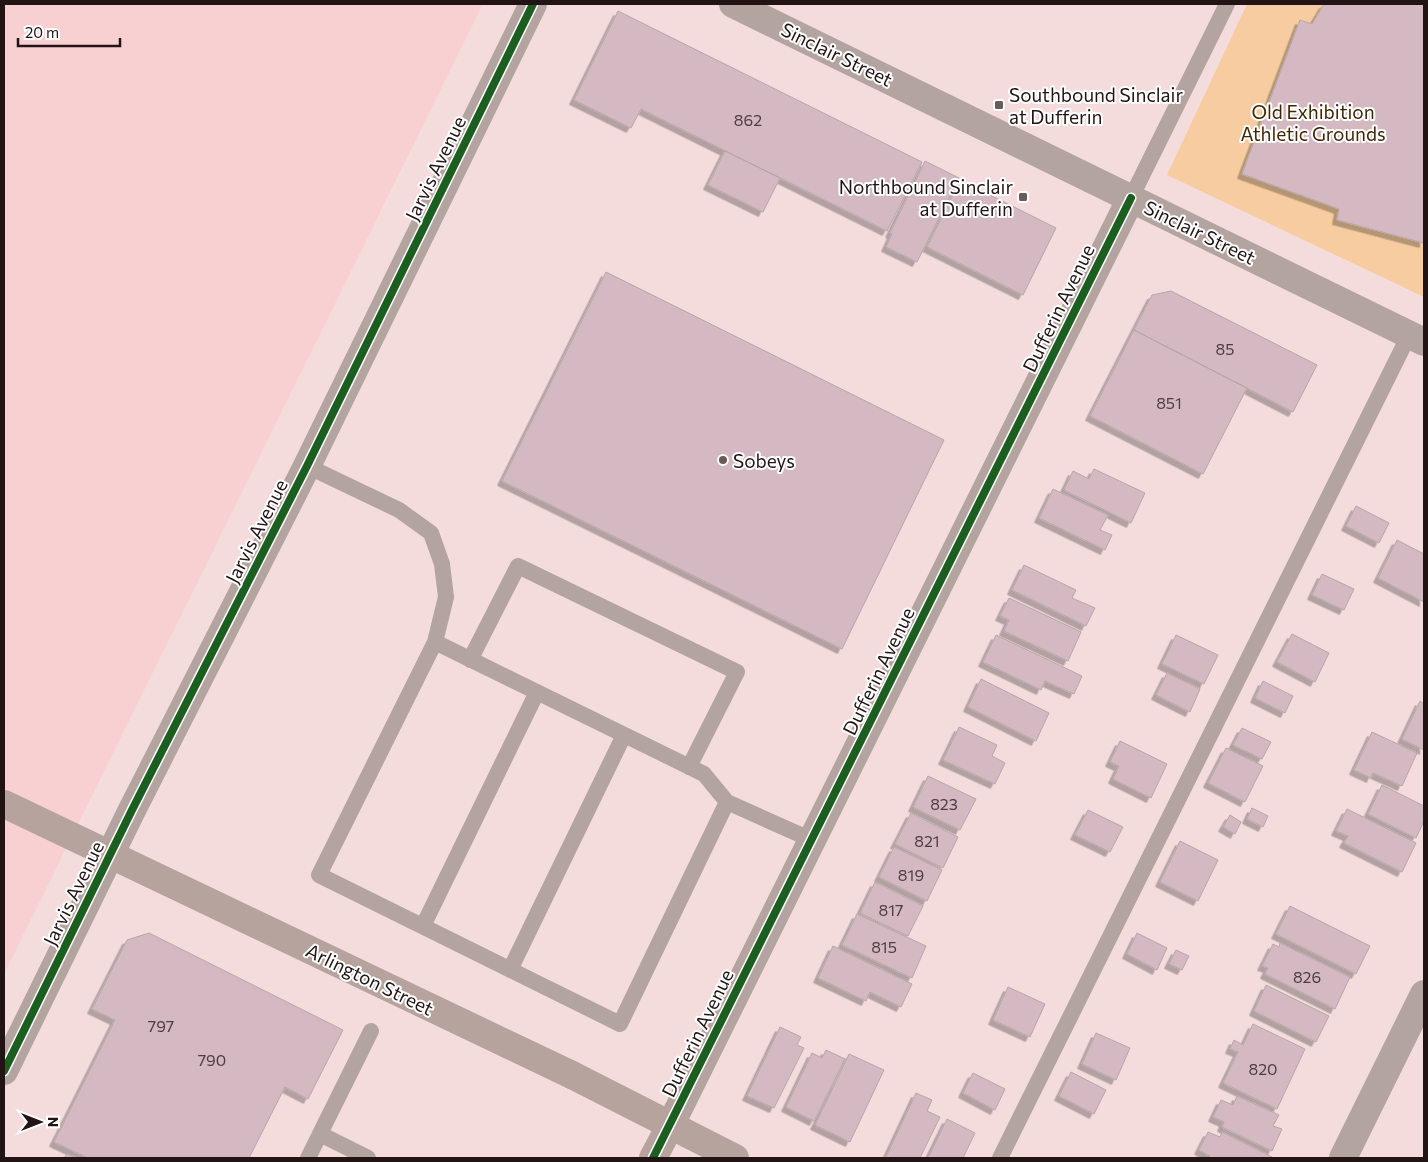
<svg xmlns="http://www.w3.org/2000/svg" width="1428" height="1162" viewBox="0 0 1428 1162" font-family="Commissioner,sans-serif">
	<style>
		.built { fill: #f8d0d2 }
		.green { fill: #f6cca0 }
		.building { fill: #d4b9c3; stroke: #b6a6a9; filter: url(#shadow) }
		.lines { fill: none; stroke-linecap: round; stroke-linejoin: round }
		.lane { stroke: #b4a49f; stroke-width: 16 }
		.street { stroke: #b4a49f; stroke-width: 28 }
		.secondary { stroke: #b6a39d; stroke-width: 28 }
		.secondary-bridge { stroke: #b6a39d; stroke-width: 28 }
		.cycleway-casing { stroke: #fff; stroke-width: 11 }
		.cycleway { stroke: #1b5e20; stroke-width: 8 }
		.poi-dot { fill: #6c5a5a; stroke: #fff; stroke-width: 2 }
		.labels { text-anchor: middle; dominant-baseline: central; stroke-width: 4; stroke-linejoin: round; paint-order: stroke }
		.number-label { font-size: 16px; fill: #4e3d40 }
		.street-label { font-size: 19px; fill: #221414; stroke: #fff }
		.poi-label { font-size: 19px; fill: #221414; stroke: #fff; text-anchor: start }
		.park-label { font-size: 19px; fill: #3d2600; stroke: #fff }
	</style>
	<defs>
		<filter id="shadow"><feDropShadow dx="-4.5" dy="4.5" stdDeviation="0" flood-color="#0004"/></filter>
	</defs>
	<rect width="100%" height="100%" fill="#f4dcdd"/>
	<!-- built -->
	<path class="built" d="M4,4h479l-479,970z"/>
	<!-- green -->
	<path class="green" d="M1247,4h177v293l-257,-122z"/>
	<!-- building -->
	<path class="building" d="M1324,4h100v239l-87,-23 2,-11 -97,-35 58,-154 12,4z
		M618,11l304,151 -35,69 -246,-122 -10,19 -57,-28z
		M725,151l55,27 -17,34 -55,-27z
		M925,161l34,17 -42,84 -31,-15 6,-13 -2,-1z
		M960,180l96,48 -33,67 -96,-48z
		M606,272l338,168 -102,209 -340,-168z
		M1171,291l146,74 -24,47 -159,-82 18,-35z
		M1134,330l113,58 -44,86 -113,-58z
		M1094,469l51,24 -14,30 -67,-33 9,-19 16,8z
		M1053,489l55,26 -8,15 12,5 -7,15 -66,-32z
		M1356,506l33,17 -10,20 -33,-17z
		M1397,540l27,14v48l-46,-24z
		M1024,565l52,25 -4,8 23,10 -9,18 -74,-36z
		M1322,574l32,15 -10,21 -32,-15z
		M1009,598l72,34 -13,29 -64,-30 5,-11 -9,-4z
		M1292,634l37,19 -14,29 -38,-20z
		M996,635l86,41 -8,18 -29,-13 -4,9 -58,-28z
		M1176,635l42,20 -14,29 -42,-20z
		M1167,673l33,16 -10,23 -34,-17z
		M981,679l68,34 -13,28 -68,-34z
		M1263,681l30,15 -8,17 -30,-15z
		M1420,701l4,3v46l-22,-11z
		M959,727l38,18 -5,11 13,7 -10,21 -52,-24z
		M1242,728l29,14 -9,17 -29,-14z
		M1372,732l45,21 -15,33 -29,-13 -2,5 -17,-8z
		M1120,741l47,23 -16,34 -38,-19 6,-13 -9,-4z
		M1226,748l37,18 -18,36 -37,-19z
		M928,776l48,23 -16,31 -47,-23z
		M1382,785l42,21v15l-8,17 -48,-24z
		M1252,808l16,8 -5,11 -16,-8z
		M1347,809l69,34 -14,29 -58,-29 4,-7 -12,-5z
		M1088,810l35,17 -13,25 -35,-17z
		M911,813l47,24 -15,31 -48,-24z
		M1230,815l11,7 -6,12 -12,-7z
		M1180,841l38,19 -20,41 -38,-19z
		M894,847l48,23 -15,31 -48,-24z
		M875,882l48,24 -15,30 -48,-23z
		M1290,906l80,40 -14,28 -80,-40z
		M857,914l69,32 -14,32 -70,-33z
		M149,933l194,97 -35,69 -23,-12 -36,71h-161l-34,-16 61,-122 -23,-11 35,-69z
		M1137,933l30,15 -10,22 -30,-16z
		M1280,943l70,34 -15,32 -70,-35 3,-6 -6,-2 11,-22 6,3z
		M833,946l79,38 -11,23 -31,-15 -4,9 -48,-23z
		M1176,950l13,6 -7,14 -13,-6z
		M1266,985l63,31 -13,26 -62,-31z
		M1008,987l37,17 -15,33 -37,-17z
		M1253,1024l52,25 -28,60 -54,-26 15,-31 -8,-3 4,-9 9,5z
		M780,1027l21,10 -4,8 7,3 -30,60 -27,-12z
		M1096,1033l34,15 -14,32 -34,-16z
		M826,1050l19,9 -31,62 -28,-14 26,-54 10,5z
		M849,1054l35,16 -34,72 -35,-17z
		M1071,1072l35,18 -12,24 -35,-18z
		M973,1073l32,16 -10,21 -32,-17z
		M916,1093l16,7 -5,11 13,6 -20,41h-31l-3,-1z
		M1237,1096l42,19 -6,11 9,3 -10,22 -50,-24 2,-5 -11,-5 8,-17 12,5z
		M947,1119l28,14 -12,25h-35z
		M1208,1132l12,5 2,-5 50,25 -1,1h-62l1,-2 -11,-6z
		M67,1154l9,4h-12z"/>
	<g class="lines">
		<!-- lane -->
		<path class="lane" d="M1131,198l96,-194
			M307,466l92,44 32,23 11,31 4,33 -11,45 269,132 23,28 85,38
			M435,642l-116,233 301,149 107,-222
			M470,660l48,-94 219,106 -48,95
			M423,926l114,-234
			M510,970l114,-235
			M320,1134l48,24
			M308,1158l63,-127
			M1000,1158l409,-823"/>
		<!-- street -->
		<path class="street" d="M733,4l691,338
			M4,1071l128,-261 175,-344 226,-462
			M670,1126l461,-928
			M1343,1158l81,-164"/>
		<!-- secondary -->
		<path class="secondary" d="M572,1075l163,83
			M653,1158l17,-32"/>
		<!-- secondary-bridge -->
		<path class="secondary-bridge" d="M4,804l568,271"/>
		<defs>
			<path id="cycleway" d="M4,1071l128,-261 175,-344 226,-462
				M653,1158l478,-960"/>
		</defs>
		<!-- cycleway casing -->
		<use href="#cycleway" class="cycleway-casing"/>
		<!-- cycleway -->
		<use href="#cycleway" class="cycleway"/>
	</g>
	<!-- markers -->
	<g class="poi-dot">
		<rect x="994" y="100" width="10" height="10" rx="2.5"/>
		<rect x="1018" y="192" width="10" height="10" rx="2.5"/>
		<circle cx="723" cy="460" r="5"/>
	</g>
	<g class="labels">
		<!-- number labels -->
		<g class="number-label">
			<text x="748" y="119">862</text>
			<text x="1225" y="348">85</text>
			<text x="1169" y="402">851</text>
			<text x="944" y="803">823</text>
			<text x="927" y="840">821</text>
			<text x="911" y="874">819</text>
			<text x="891" y="909">817</text>
			<text x="884" y="946">815</text>
			<text x="1307" y="976">826</text>
			<text x="161" y="1025">797</text>
			<text x="212" y="1059">790</text>
			<text x="1263" y="1068">820</text>
		</g>
		<!-- street labels -->
		<g class="street-label">
			<text transform="translate(837 54) rotate(26)">Sinclair Street</text>
			<text transform="translate(435 168) rotate(-64)">Jarvis Avenue</text>
			<text transform="translate(1200 232) rotate(26)">Sinclair Street</text>
			<text transform="translate(1058 308) rotate(-64)">Dufferin Avenue</text>
			<text transform="translate(256 531) rotate(-63)">Jarvis Avenue</text>
			<text transform="translate(878 671) rotate(-64)">Dufferin Avenue</text>
			<text transform="translate(73 893) rotate(-64)">Jarvis Avenue</text>
			<text transform="translate(370 979) rotate(26)">Arlington Street</text>
			<text transform="translate(697 1033) rotate(-64)">Dufferin Avenue</text>
		</g>
		<!-- poi labels -->
		<g class="poi-label">
			<text x="1009" y="94">Southbound Sinclair<tspan x="1009" dy="22">at Dufferin</tspan></text>
			<text x="1013" y="186" text-anchor="end">Northbound Sinclair<tspan x="1013" dy="22">at Dufferin</tspan></text>
			<text x="733" y="460">Sobeys</text>
		</g>
		<!-- park labels -->
		<g class="park-label">
			<text x="1313" y="111">Old Exhibition<tspan x="1313" dy="22">Athletic Grounds</tspan></text>
		</g>
	</g>
	<!-- border -->
	<rect width="1428" height="1162" fill="none" stroke="#221414" stroke-width="10"/>
	<!-- north arrow -->
	<g transform="translate(40 1122) rotate(90)" stroke="#ffffff" stroke-width="4" paint-order="stroke">
	<path d="M0-4L9 19L0 12L-9 19Z" fill="#221414"/>
	<text y="-8" font-size="14" font-weight="bold" text-anchor="middle" fill="#221414">N</text>
	</g>
	<!-- scale -->
	<path d="M18 38v8h102v-8" fill="none" stroke="#221414" stroke-width="2.5"/>
	<text x="25" y="38" font-size="15" fill="#221414" stroke="#ffffff" stroke-width="4" paint-order="stroke">20 m</text>
</svg>
